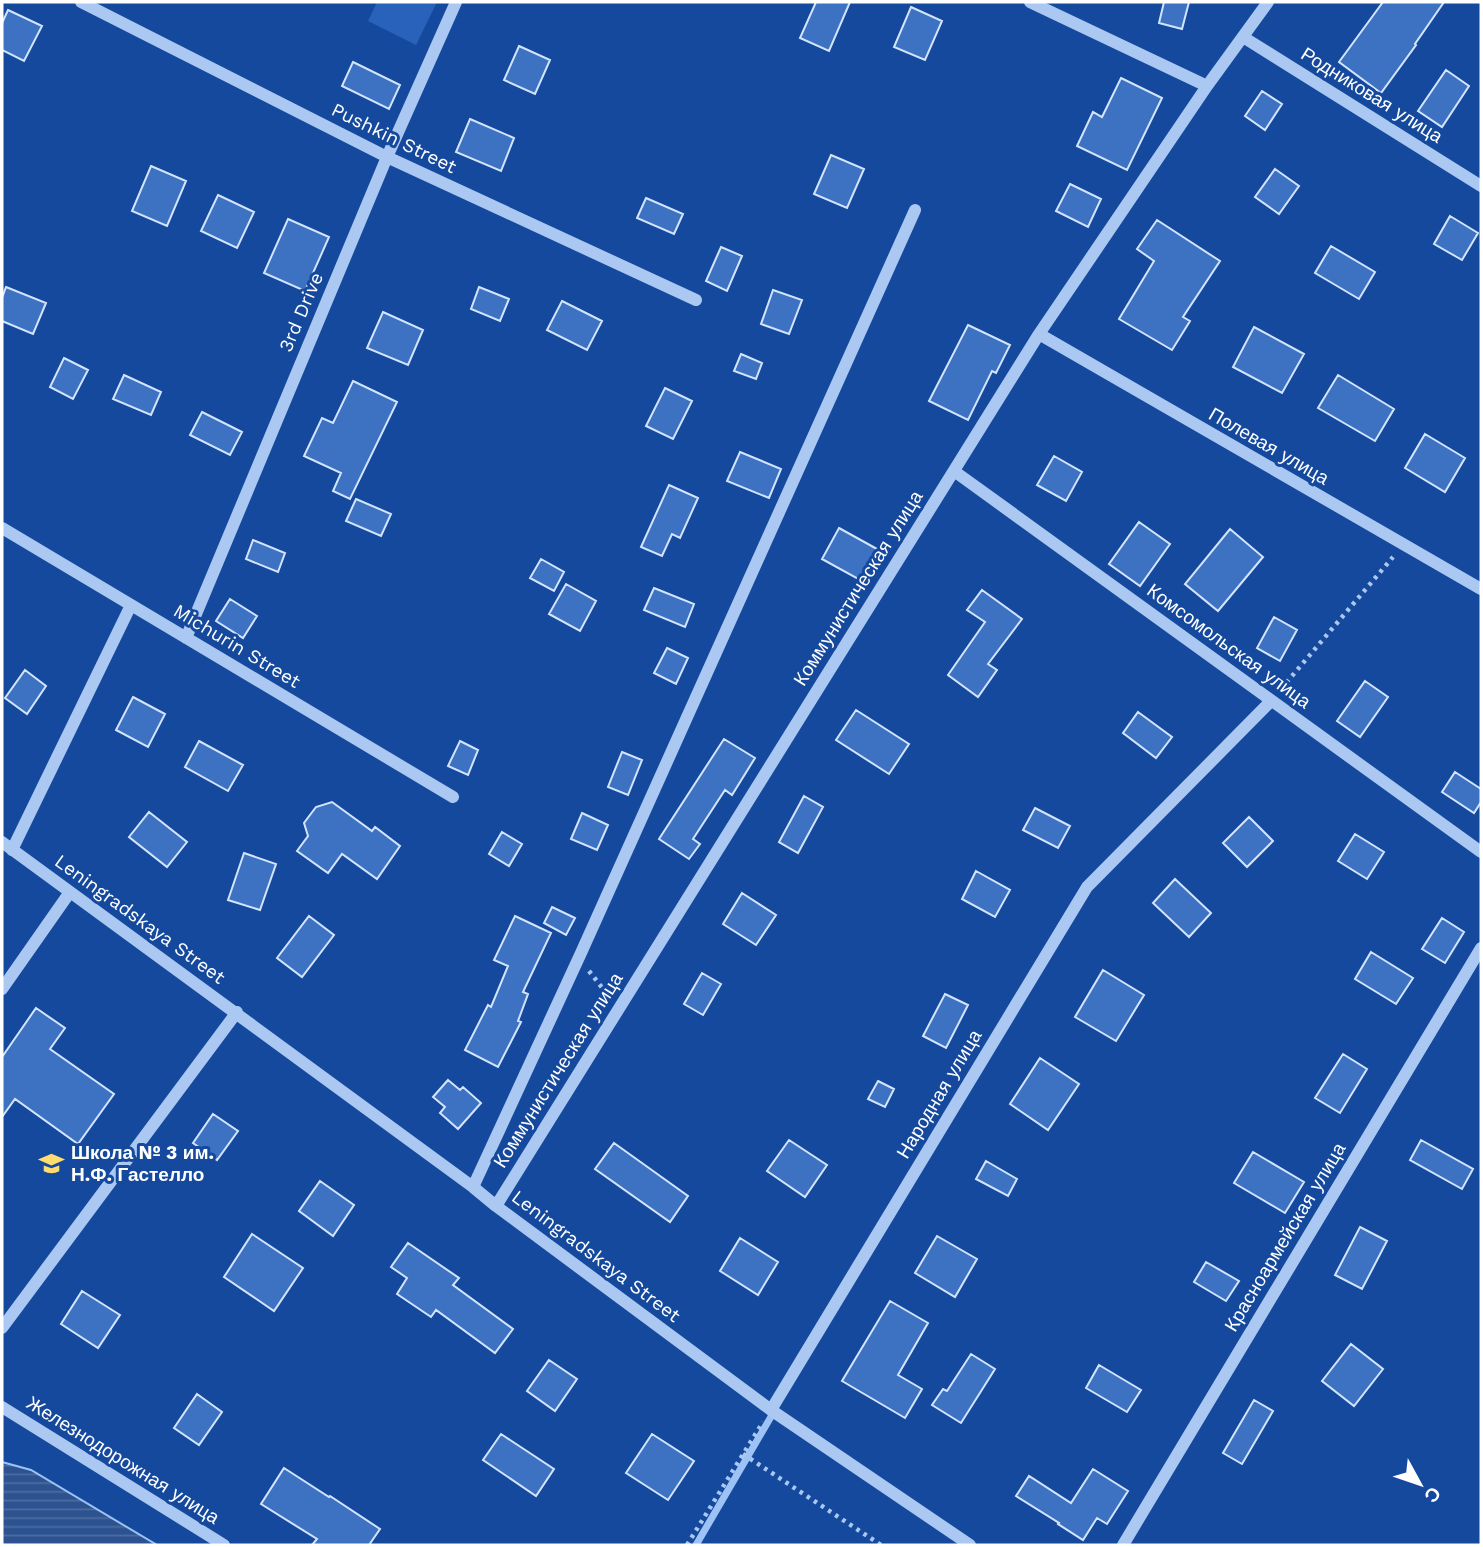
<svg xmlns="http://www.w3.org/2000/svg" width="1483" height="1547" viewBox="0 0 1483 1547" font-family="'Work Sans',sans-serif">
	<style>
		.grass { fill: #2862ba }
		.water { fill: url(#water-rules); stroke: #9dc2f6; stroke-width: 2 }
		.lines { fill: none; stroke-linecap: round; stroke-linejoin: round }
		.stream { stroke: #9dc2f6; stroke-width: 7 }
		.building { fill: #3d72c3; stroke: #d3e4fd; stroke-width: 2 }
		.path { stroke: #abc8f3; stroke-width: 4.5; stroke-dasharray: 3.5 5; stroke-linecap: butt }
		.minor { stroke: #abc8f3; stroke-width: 12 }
		.labels { text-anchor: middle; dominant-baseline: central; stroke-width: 6; stroke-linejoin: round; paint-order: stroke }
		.street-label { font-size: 19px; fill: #fff; stroke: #15499d }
		.poi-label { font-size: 19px; font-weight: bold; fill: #fff; stroke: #15499d; text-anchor: start }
	</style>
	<defs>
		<pattern id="water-rules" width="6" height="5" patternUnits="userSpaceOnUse" patternTransform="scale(1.75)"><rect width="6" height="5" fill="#2c5290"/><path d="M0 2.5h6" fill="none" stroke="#4c6ca1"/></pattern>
	</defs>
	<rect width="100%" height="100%" fill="#15499d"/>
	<!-- grass -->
	<path class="grass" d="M377,2h60l-21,43 -48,-24z"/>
	<!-- water -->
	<path class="water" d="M2,1462l29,8 126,75h-155z"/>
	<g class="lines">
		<!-- stream -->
		<path class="stream" d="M696,1545l76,-130"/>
	</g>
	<!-- building -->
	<path class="building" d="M816,2h34l-21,49 -29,-13z
		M1164,2h25l-7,27 -23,-6z
		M1383,2h61l-29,42 1,1 -35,48 -42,-31z
		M911,7l31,14 -17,39 -31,-13z
		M8,10l34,16 -18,35 -22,-11v-27z
		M519,46l31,14 -15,34 -31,-14z
		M353,62l47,23 -11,24 -47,-23z
		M1446,70l23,16 -27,41 -24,-16z
		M1121,78l41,20 -35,72 -50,-24 16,-34 9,5z
		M1262,91l20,13 -17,26 -20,-14z
		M470,119l44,19 -13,33 -45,-19z
		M831,155l33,14 -17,39 -33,-14z
		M151,166l35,15 -19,45 -35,-15z
		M1275,169l24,17 -20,28 -24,-17z
		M1070,184l31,15 -13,28 -32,-16z
		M218,195l36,17 -17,36 -36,-17z
		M646,198l37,16 -9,20 -37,-16z
		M1450,216l28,17 -16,27 -28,-16z
		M288,219l41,18 -24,54 -41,-18z
		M1157,220l63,41 -37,56 7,4 -18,29 -53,-31 35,-58 -17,-12z
		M1331,246l44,26 -16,27 -44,-26z
		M721,247l21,9 -15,35 -21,-10z
		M6,287l40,16 -13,31 -31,-13v-23z
		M479,287l30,12 -9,22 -29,-12z
		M773,290l29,10 -13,34 -28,-10z
		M562,301l40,20 -15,29 -40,-20z
		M383,312l40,18 -15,35 -41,-17z
		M968,325l42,20 -14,28 -4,-2 -24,49 -39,-19z
		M1254,327l50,27 -22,39 -49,-26z
		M741,354l21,9 -6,16 -22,-8z
		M64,358l24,12 -15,29 -23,-12z
		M124,375l37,17 -10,23 -38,-16z
		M1338,375l56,34 -19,32 -57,-33z
		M353,381l44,21 -47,97 -17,-8 8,-18 -37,-17 18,-38 11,5z
		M665,388l27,13 -19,38 -27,-13z
		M202,412l40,20 -12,23 -40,-20z
		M1425,434l40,24 -20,34 -40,-24z
		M740,452l41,17 -12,29 -42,-17z
		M1054,456l28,16 -16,29 -29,-16z
		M669,485l29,13 -18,40 -8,-4 -10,22 -21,-9z
		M356,499l35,15 -10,22 -35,-15z
		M1139,522l31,22 -30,42 -31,-22z
		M839,528l38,21 -17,31 -38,-21z
		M1230,529l33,28 -45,54 -33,-27z
		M253,540l32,13 -7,19 -32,-13z
		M541,559l23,13 -10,19 -24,-13z
		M566,584l30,17 -16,30 -31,-17z
		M654,588l40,16 -9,23 -41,-17z
		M982,590l40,29 -34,45 9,6 -19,27 -30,-22 37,-53 -18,-12z
		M230,599l27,17 -14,22 -27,-17z
		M1274,617l23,13 -17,31 -23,-13z
		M667,648l21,10 -12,26 -22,-11z
		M25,670l21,16 -19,28 -22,-16z
		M1365,681l23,16 -28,40 -23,-16z
		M133,697l32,17 -17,33 -32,-17z
		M856,710l53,34 -20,30 -53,-34z
		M1138,712l34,25 -16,21 -33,-25z
		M724,739l31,19 -23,37 -7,-5 -32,49 7,5 -11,15 -30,-20z
		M199,741l44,24 -15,26 -43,-24z
		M460,741l18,9 -10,25 -20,-9z
		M622,752l20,8 -14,35 -20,-8z
		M1455,772l26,17v13l-7,11 -32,-21z
		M804,796l19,11 -25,46 -19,-11z
		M332,802l40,29 3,-4 25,19 -23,33 -35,-25 -14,19 -31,-22 11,-15 -4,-13 12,-16z
		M1035,808l35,18 -12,22 -35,-18z
		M149,812l38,30 -20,25 -38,-30z
		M582,813l26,12 -11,25 -26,-11z
		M1249,817l24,24 -26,26 -24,-24z
		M502,832l20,12 -13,22 -20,-12z
		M1355,834l29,18 -17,27 -29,-18z
		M244,853l32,11 -16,46 -32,-10z
		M976,871l34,19 -15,27 -33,-18z
		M1175,879l36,34 -22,24 -36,-34z
		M742,893l34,22 -20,30 -33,-21z
		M552,907l23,11 -9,17 -22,-12z
		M309,916l25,19 -32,42 -25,-19z
		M515,916l36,17 -28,59 5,2 -10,27 3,1 -23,45 -33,-17 23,-45 3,2 17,-41 -14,-6z
		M1442,918l22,14 -19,31 -23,-14z
		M1371,952l42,26 -17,26 -41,-25z
		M1103,970l41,25 -28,46 -41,-24z
		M702,973l19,11 -18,31 -19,-11z
		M945,994l23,11 -22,43 -23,-12z
		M36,1008l29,20 -15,21 64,45 -36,50 -63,-45 -13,18v-60z
		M1343,1054l24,15 -27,44 -25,-15z
		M1040,1058l39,26 -31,46 -38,-26z
		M448,1080l12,10 3,-3 18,16 -23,26 -18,-16 5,-6 -12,-10z
		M878,1081l16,8 -9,18 -17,-8z
		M213,1114l25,17 -21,29 -24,-17z
		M789,1140l38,25 -22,32 -38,-26z
		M1421,1140l52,29 -11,20 -52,-29z
		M614,1143l74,53 -18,26 -75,-53z
		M1253,1152l51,30 -19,31 -51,-30z
		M986,1161l31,18 -9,17 -32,-17z
		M320,1181l34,24 -21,31 -34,-25z
		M1360,1227l27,14 -25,48 -27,-14z
		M252,1234l51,34 -29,43 -50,-34z
		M937,1236l40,23 -22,38 -40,-24z
		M740,1238l38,24 -20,33 -38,-24z
		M408,1243l51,35 -6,7 60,44 -18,24 -59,-43 -5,7 -34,-23 10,-16 -16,-11z
		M1206,1262l33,19 -13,20 -32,-19z
		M82,1291l38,24 -22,33 -37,-24z
		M890,1301l38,22 -30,52 24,14 -17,29 -63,-37z
		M1351,1344l32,25 -29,37 -32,-25z
		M971,1354l24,15 -34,54 -29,-18 11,-16 4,2z
		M549,1360l28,19 -22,32 -28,-20z
		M1099,1365l42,25 -14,22 -41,-24z
		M197,1394l25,18 -23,33 -25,-17z
		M1254,1400l19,11 -31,53 -19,-11z
		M501,1434l53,35 -18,27 -53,-36z
		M652,1434l42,27 -26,39 -42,-27z
		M284,1468l45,29 1,-1 50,33 -11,16h-57l5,-6 -56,-35z
		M1093,1469l35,22 -21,33 -10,-6 -14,22 -25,-16 1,-1 -43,-27 13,-20 42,27z"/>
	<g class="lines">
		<!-- path -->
		<path class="path" d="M1281,689l112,-132
			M589,971l18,23
			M743,1454l138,91
			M687,1545l76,-123"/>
		<!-- minor -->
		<path class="minor" d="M81,2l306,155 309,143
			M1030,2l177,84
			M1243,37l238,149
			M1039,334l442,255
			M954,471l527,381
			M2,528l451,269
			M186,638l201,-481 69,-155
			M2,842l471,345 23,19 275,204 199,135
			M12,850l119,-245
			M2,989l68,-97
			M473,1187l108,-234 334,-743
			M496,1206l543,-872 168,-248 61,-84
			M2,1328l235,-316
			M2,1407l222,138
			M771,1410l316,-523 184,-186
			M1123,1545l358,-597"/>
	</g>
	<!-- icons -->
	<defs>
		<symbol id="school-bare" viewBox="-9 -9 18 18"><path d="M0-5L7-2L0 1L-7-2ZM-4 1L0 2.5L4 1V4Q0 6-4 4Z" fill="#ffdc6d" stroke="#15499d" stroke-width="2.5" paint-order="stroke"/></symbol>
	</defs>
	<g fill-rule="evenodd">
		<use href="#school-bare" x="34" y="1146" width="35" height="35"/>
	</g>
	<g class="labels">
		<!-- street labels -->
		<g class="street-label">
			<text transform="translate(1372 95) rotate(32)">Родниковая улица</text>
			<text transform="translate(394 138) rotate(26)">Pushkin Street</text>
			<text transform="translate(301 312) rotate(-67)">3rd Drive</text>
			<text transform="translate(1269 446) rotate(30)">Полевая улица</text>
			<text transform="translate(858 588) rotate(-58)">Коммунистическая улица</text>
			<text transform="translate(237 646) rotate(31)">Michurin Street</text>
			<text transform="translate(1229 646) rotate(36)">Комсомольская улица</text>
			<text transform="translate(140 919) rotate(36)">Leningradskaya Street</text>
			<text transform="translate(558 1070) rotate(-58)">Коммунистическая улица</text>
			<text transform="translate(939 1094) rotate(-59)">Народная улица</text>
			<text transform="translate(1285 1237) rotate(-59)">Красноармейская улица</text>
			<text transform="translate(596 1256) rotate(37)">Leningradskaya Street</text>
			<text transform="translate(123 1460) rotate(32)">Железнодорожная улица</text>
		</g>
		<!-- poi labels -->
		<g class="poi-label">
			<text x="71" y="1152">Школа № 3 им.<tspan x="71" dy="22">Н.Ф. Гастелло</tspan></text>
		</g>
	</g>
	<!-- border -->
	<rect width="1483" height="1547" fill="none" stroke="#ffffff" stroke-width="7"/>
	<!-- north arrow -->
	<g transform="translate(1420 1484) rotate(130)" stroke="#15499d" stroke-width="5" paint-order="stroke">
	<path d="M0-5L12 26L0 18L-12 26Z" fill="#ffffff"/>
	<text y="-10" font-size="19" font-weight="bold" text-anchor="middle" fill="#ffffff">С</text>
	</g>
</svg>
